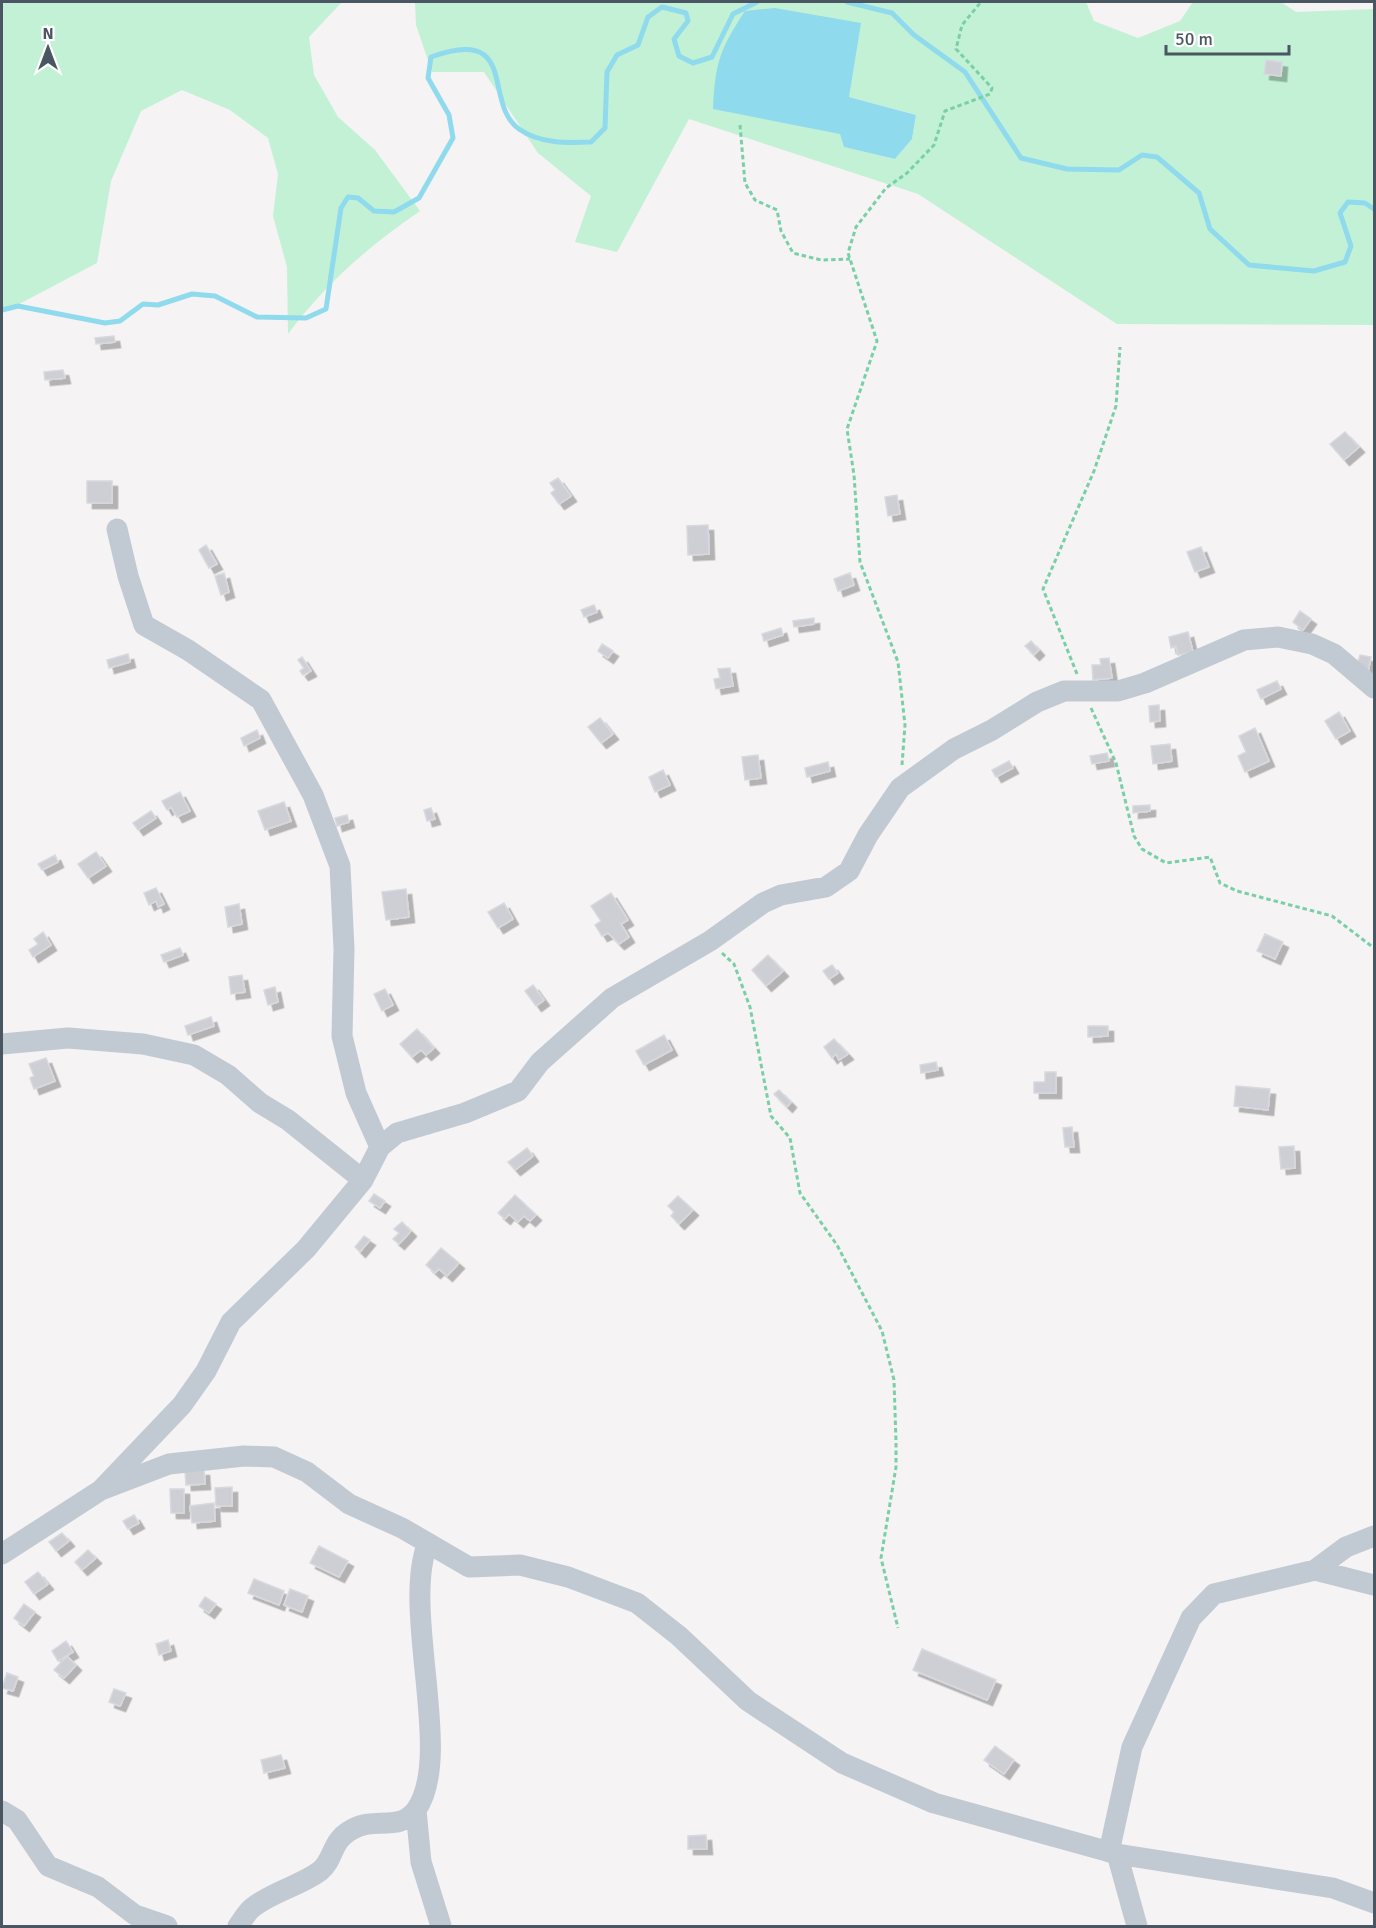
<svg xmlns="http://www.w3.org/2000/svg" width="1376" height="1928" viewBox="0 0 1376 1928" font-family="Signika,sans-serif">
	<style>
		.green { fill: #c3f1d5; fill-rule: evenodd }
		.water { fill: #90daee }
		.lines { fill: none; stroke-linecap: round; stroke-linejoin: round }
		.stream { stroke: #90daee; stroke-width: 5 }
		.building { fill: #cdcfd5; stroke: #d7d9de; stroke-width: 1.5; filter: url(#shadow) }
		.path { stroke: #7ad0a6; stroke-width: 3; stroke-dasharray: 4.5 3; stroke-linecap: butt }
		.minor { stroke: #c1cad2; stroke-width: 21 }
	</style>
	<defs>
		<filter id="shadow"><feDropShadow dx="5.5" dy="5.5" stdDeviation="0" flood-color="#0004"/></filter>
	</defs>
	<rect width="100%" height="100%" fill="#f5f3f3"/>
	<!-- green -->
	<path class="green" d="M2,2h340l-33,35 5,38 24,42 37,33 45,61c-50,34 -96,74 -132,123l-1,-67 -14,-51 5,-42 -10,-36 -38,-28 -48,-20 -41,21 -30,70 -14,82 -95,50z
		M415,2h671l8,19 44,17 42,-17 13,-19h88l15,10 78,-3v316l-257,-1 -199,-130 -229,-75 -72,133 -42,-10 16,-46 -53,-43 -54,-81h-52l-16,-47zM849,97l67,18 -4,24 -17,20 -50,-12 -5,-13z"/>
	<!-- water -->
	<path class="water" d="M775,8l86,15 -12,74 67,18 -4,24 -17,20 -51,-12 -4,-13 -127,-25c2,-46 7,-60 32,-98z"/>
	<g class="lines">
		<!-- stream -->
		<path class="stream" d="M847,2l45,11 22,22 51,37 56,86 46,11 52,1 23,-15 15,2 42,36 11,36 39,36 65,6 31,-9 6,-16 -11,-33 8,-11 17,1 9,6
			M2,310l16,-4 87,17 15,-2 23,-17 15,1 34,-11 23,2 42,21 49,1 20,-9 15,-101 7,-11 10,1 16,13 20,1 25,-14 34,-60 -4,-23 -21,-37 3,-21c89,-32 51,46 88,72 21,15 49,14 72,13l14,-14 2,-56 10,-17 21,-10 10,-28 14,-10 24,6 2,8 -14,18 5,17 14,7 19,-6 21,-43 24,-12"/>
	</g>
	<!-- building -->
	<path class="building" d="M1266,60l16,2 -1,14 -17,-2z
		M114,336l1,6 -19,2 -1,-6z
		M63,370l2,8 -20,2 -1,-8z
		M1345,432l14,15 -15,13 -14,-16z
		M558,478l13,18 -12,8 -8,-11 4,-3 -5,-7z
		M87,481h25v22h-25z
		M897,495l3,19 -12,2 -3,-19z
		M708,525l1,29 -21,1 -1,-29z
		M206,545l11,19 -8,4 -10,-18z
		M1201,547l8,20 -14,5 -8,-20z
		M224,573l5,19 -8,3 -6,-19z
		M850,573l4,12 -16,6 -4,-12z
		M594,605l3,7 -13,5 -3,-7z
		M1300,611l11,8 -8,11 -10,-8z
		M814,618v6l-20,3 -1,-6z
		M781,628l2,7 -19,6 -2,-7z
		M1188,632l5,20 -15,3 -2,-9 -5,2 -2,-11z
		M1031,641l8,9 -5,5 -9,-9z
		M602,644l11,7 -5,7 -10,-7z
		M128,654l2,8 -21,6 -2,-8z
		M1360,655l11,2 -3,15 -12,-2z
		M302,657l9,14 -8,4 -3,-4 4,-3 -6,-8z
		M1109,658l3,20 -19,2 -1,-15h9l-1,-6z
		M730,668l3,18 -17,3 -2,-10 6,-1 -2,-9z
		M1277,681l4,8 -20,10 -4,-9z
		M1159,705l1,16 -10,1 -1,-16z
		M1339,712l11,19 -14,8 -11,-18z
		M600,718l13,16 -12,9 -13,-16z
		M1255,728l14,33 -24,11 -7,-16 8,-4 -7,-16z
		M257,730l3,8 -16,8 -3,-8z
		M1170,744l2,17 -19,3 -2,-18z
		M1107,753l2,8 -17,3 -2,-8z
		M758,755l3,23 -16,2 -3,-23z
		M1009,761l4,7 -17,9 -4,-7z
		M828,762l2,9 -23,6 -2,-9z
		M663,770l7,15 -15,7 -6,-15z
		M180,792l10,19 -13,6 -6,-10 -4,3 -5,-9z
		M284,802l7,19 -26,9 -7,-19z
		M1150,805v6l-17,2v-7z
		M431,808l4,11 -8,2 -3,-11z
		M151,811l5,7 -18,12 -5,-7z
		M347,815l2,7 -12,4 -2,-8z
		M96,852l10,14 -18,12 -10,-14z
		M55,855l3,7 -16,8 -4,-6z
		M156,888l8,16 -6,3 -2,-6 -7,4 -5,-12z
		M406,889l3,28 -23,3 -4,-28z
		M611,893l17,27 -7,4 8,13 -10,7 -11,-11 -6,3 -7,-11 6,-4 -10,-15z
		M504,903l9,16 -15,9 -10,-16z
		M239,904l3,20 -14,3 -3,-20z
		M43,932l8,13 -18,12 -4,-7 9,-6 -4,-5z
		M1265,934l18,8 -8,17 -18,-8z
		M180,948l3,7 -19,7 -3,-7z
		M768,955l15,16 -17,15 -14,-16z
		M832,965l6,8 -9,6 -6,-8z
		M242,975l3,17 -14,2 -2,-17z
		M533,985l11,15 -8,6 -11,-15z
		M275,987l3,15 -10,3 -4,-15z
		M385,989l8,16 -11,6 -8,-17z
		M211,1017l3,9 -26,9 -3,-9z
		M1088,1026h20v10l-20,1z
		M417,1029l17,19 -8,7 -5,-5 -9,7 -12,-13z
		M664,1035l8,15 -28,15 -8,-14z
		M834,1039l14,15 -9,6 -3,-6 -4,4 -8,-11z
		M46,1058l9,23 -21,8 -4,-11 4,-2 -5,-12z
		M936,1062l2,8 -17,3 -1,-8z
		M1045,1072h11v21h-22v-11h11z
		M1236,1086l34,3 -2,21 -34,-4z
		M779,1090l12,12 -4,5 -13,-13z
		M1072,1127l2,20h-9l-2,-19z
		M1294,1146l1,22 -14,1 -2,-22z
		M527,1148l6,8 -18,14 -7,-8z
		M374,1194l11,7 -5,7 -11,-7z
		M515,1195l21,20 -6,6 -6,-5 -6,6 -9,-8 -4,5 -7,-6z
		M678,1196l15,14 -14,14 -8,-8 3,-4 -6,-6z
		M402,1222l9,9 -12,13 -6,-5 6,-6 -5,-4z
		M364,1236l6,4 -10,12 -5,-5z
		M441,1248l18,15 -12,13 -8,-7 -4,4 -9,-8z
		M204,1470l1,14 -19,1 -1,-14z
		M232,1487v19h-16l-1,-18z
		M170,1489h14v24h-13z
		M214,1503l1,18 -23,2 -2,-17z
		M134,1515l5,8 -11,6 -5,-8z
		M62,1533l7,8 -13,10 -7,-9z
		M319,1546l29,15 -9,16 -29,-14z
		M88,1550l8,8 -14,12 -7,-8z
		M38,1572l10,12 -14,10 -9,-12z
		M254,1579l30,12 -5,14 -31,-12z
		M290,1589l18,7 -6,16 -18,-7z
		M205,1597l11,7 -7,9 -10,-7z
		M24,1604l11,8 -11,14 -10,-8z
		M168,1640l3,11 -12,4 -3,-11z
		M66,1641l7,11 -15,9 -6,-10z
		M922,1649l74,31 -9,20 -74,-30z
		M67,1656l9,9 -12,13 -10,-8z
		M7,1673l11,4 -5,14 -11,-3z
		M114,1689l12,4 -6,13 -11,-4z
		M995,1746l19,14 -10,14 -20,-14z
		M281,1755l4,13 -21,5 -3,-13z
		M706,1835l1,14h-19v-13z"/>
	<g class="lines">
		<!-- path -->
		<path class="path" d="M740,125l5,58 10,17 22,10 4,21 12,22 28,7 29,-1
			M1077,674l-34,-85 51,-118 22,-65 4,-59
			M1091,708l25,55 18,73 8,13 24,14 44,-6 10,26 17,8 95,25 42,32
			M902,765l3,-40 -7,-63 -38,-100 -6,-87 -7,-46 30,-88 -29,-88 8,-26 30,-39 21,-15 27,-28 11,-34 45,-17 2,-6 -36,-39 6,-24 19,-23
			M722,953l12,11 16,43 21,109 19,22 10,55 37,52 45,86 12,49 2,62v25l-15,91 17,70"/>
		<!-- minor -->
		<path class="minor" d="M117,529l11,47 16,49 44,25 73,50 52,95 27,71 4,83 -2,87 14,57 24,54
			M2,1044l66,-6 75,6 51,11 34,20 32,28 28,17 75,60
			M101,1490l81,-85 24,-34 25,-49 75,-73 57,-69 17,-33 17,-14 68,-20 53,-22 22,-29 72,-64 98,-57 53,-38 18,-8 45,-8 23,-16 19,-36 32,-47 54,-39 38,-19 45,-28 27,-11h54l27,-8 99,-43 34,-3 34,7 22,10 40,34
			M2,1554l99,-64 68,-26 75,-8 30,1 33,15 42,32 53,24 67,39 51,-2 48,12 69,26 42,33 69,65 94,62 92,40 183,51 216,34 41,15
			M1315,1570l31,-23 28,-11
			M416,1810l5,52 20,64
			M2,1811l15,9 31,46 50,21 37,28 32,11
			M1109,1852l23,-105 59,-129 23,-24 101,-24 59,15
			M1117,1854l20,72
			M238,1926c4,-5 8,-13 14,-18 19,-16 48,-22 68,-37 16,-13 9,-32 37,-44 19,-9 43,4 59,-17 38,-53 -14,-197 11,-265"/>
	</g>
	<!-- border -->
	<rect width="1376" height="1928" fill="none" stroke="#4a5661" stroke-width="6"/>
	<!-- north arrow -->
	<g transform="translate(48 48)" stroke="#ffffff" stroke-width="4.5" paint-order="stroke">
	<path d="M0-4.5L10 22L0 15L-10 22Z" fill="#4a5661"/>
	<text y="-9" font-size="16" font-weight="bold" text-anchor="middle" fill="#4a5661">N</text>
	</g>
	<!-- scale -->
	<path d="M1166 45v9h123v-9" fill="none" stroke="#4a5661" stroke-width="3"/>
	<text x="1175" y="45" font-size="18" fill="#4a5661" stroke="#ffffff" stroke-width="4.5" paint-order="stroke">50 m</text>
</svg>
